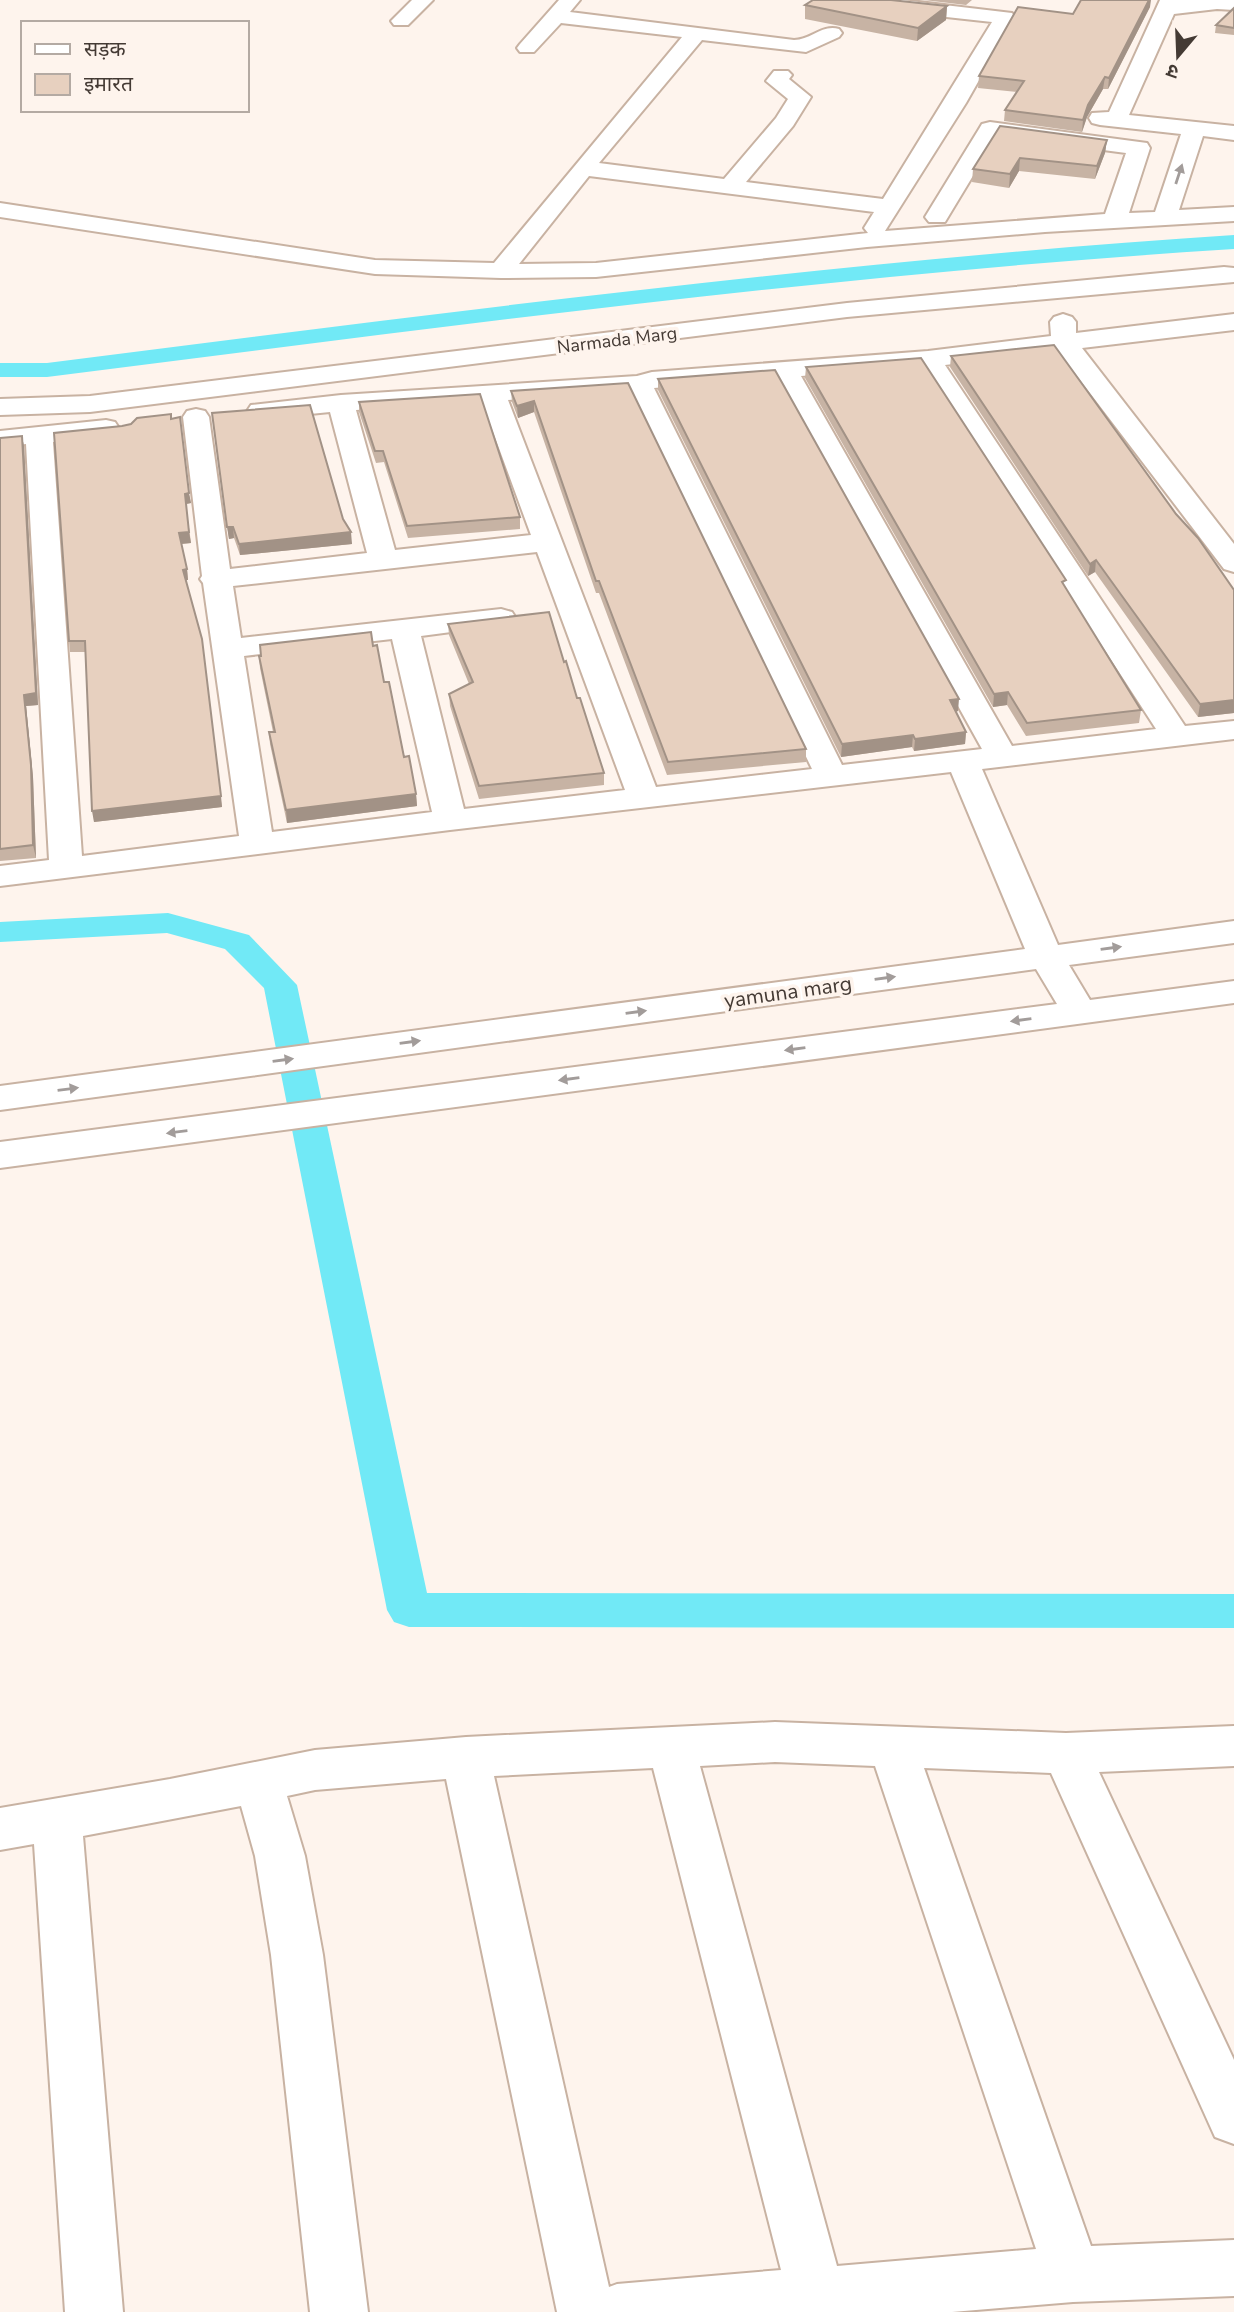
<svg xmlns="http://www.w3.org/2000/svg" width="1234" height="2312" viewBox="0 0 1234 2312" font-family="'Nunito Sans','Noto Sans Devanagari',sans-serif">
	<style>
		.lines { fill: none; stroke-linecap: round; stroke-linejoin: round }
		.canal { fill: #71e9f6; fill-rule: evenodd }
		.minor-casing { stroke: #c8b2a2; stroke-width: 4 }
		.minor { fill: #fff; fill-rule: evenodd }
		.wall { fill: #c7b3a4 }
		.shaded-wall { fill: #a29286 }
		.building { fill: #e7d0bf; stroke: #a29286; stroke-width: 2 }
		.oneway { fill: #a29c9a }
		.labels { text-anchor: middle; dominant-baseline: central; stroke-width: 7; stroke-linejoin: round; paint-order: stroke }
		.far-street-label { font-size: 18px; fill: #443a34; stroke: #fef4ed }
		.street-label { font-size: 21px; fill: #443a34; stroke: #fef4ed }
	</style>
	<rect width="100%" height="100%" fill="#fef4ed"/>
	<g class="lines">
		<!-- canal -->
		<path class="canal" d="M1234,235v14c-398,25 -792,78 -1187,128h-47v-14h47c395,-50 789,-102 1187,-128z
			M168,913l81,22 48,50 130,608 807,1v34l-825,-1 -15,-5 -7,-12 -123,-622 -39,-39 -58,-16 -167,9v-20z"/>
		<defs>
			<path id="minor" d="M412,0h21l-25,25h-14l-3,-4z
				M559,0h21l-10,12 224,28c17,0 28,-16 45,-11l3,4 -3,4 -33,15 -104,-12 -103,123 125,16 52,-61 12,-19 -22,-18 8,-10h14l4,4 -3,4 22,18 -18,29 -47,56 137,17 109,-177 -146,-16 -7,-2 -3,-4h66l110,13 3,4 -49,86 -81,128 220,-17 21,-61 -129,-17 -52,86h-16l-4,-5 54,-88 3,-5 8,-2 157,21 3,5 -21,65 26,-1 26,-78 -81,-9 -8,-2 -3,-5 3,-5 17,-1 51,-112h74v10l-17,-1 -43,5 -45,101 105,11v14l-31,-4 -24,74 55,-3v14l-189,11 -178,15 -271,30 -95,1 -126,-4 -375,-57v-14l375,57 119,3 188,-226 -121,-14 -27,29h-14l-3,-4 3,-4zM589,176l285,36 -10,16 4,5 -272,30 -77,1z
				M1224,267l10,1v14l-387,35 -757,95 -90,3v-16l90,-3 757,-93z
				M1063,314l9,3 4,5v11l158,-19v16l-152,18 152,196v28l-10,-3 -166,-218 -113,14 240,361 49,-5v18l-252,30 76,176 176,-24v22l-165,22 21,35 144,-19v22l-1234,165v-26l1057,-138 -21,-35 -1036,141v-24l1025,-137 -74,-177 -501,58 -450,56v-20l49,-6 -23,-416 -26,3v-16l106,-11 9,2 4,6 -4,6 -62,8 29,414 157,-20 -36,-253 -3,-4 2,-3 -19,-159 4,-6 9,-2 9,2 4,6 21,152 137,-16 -37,-141 -70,7 -9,-2 -4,-6 4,-6 90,-10 296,-19 15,-4 276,-21 123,-15 -1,-14 4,-5zM921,367l235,362 -144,17 -211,-370zM776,378l206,371 -140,16 -188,-377zM630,392l182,377 -156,18 -148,-387zM482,402l49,133 -136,15 -39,-140zM537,552l88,238 -161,19 -43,-173 91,-12 4,-6 -4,-6 -11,-3 -260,29 -8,-52zM392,639l40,173 -160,20 -28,-176z
				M775,1722l291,11 168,-7v40l-135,6 135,288v84l-19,-7 -164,-364 -127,-5 167,478 143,-6v56l-161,6 -121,10h-395l-111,-533 -131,11 -28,6 18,60 18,99 45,357h-58l-39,-357 -16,-99 -14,-50 -158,30 40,476h-58l-31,-468 -34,6v-42l170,-29 145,-29 151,-13zM775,1762l100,4 161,483 -199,17 -137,-500zM653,1768l128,502 -164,14 -8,3 -115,-511z"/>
		</defs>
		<!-- minor casing -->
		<use href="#minor" class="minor-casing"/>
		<!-- minor -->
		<use href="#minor" class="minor"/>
	</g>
	<!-- wall -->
	<path class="wall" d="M924,0h48l-6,5z
		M805,5l142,1 -1,14 -29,21 -112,-22z
		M1150,7l-42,82h-5l-16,28 -5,15 -78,-11 1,-11 12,-18 -39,-4 1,-12 94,-62z
		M1234,8v27l-19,-2 1,-8z
		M1000,126l107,14 -2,13 -10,26 -76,-8 -10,17 -37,-6 1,-13z
		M951,356l225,158 58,76v123l-36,4 -103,-145 -7,4 -138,-209z
		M806,367l259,220 76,123 -2,13 -113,13 -19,-31 -14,2 -188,-329z
		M658,379l300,332 -2,1 10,20 -1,12 -51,7 -2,-4 -71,10 -183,-367z
		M628,383l178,366v13l-139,13 -68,-182h-3l-62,-181 -16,6 -6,-16 -1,-11z
		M359,402l161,115v12l-112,9 -24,-76 -8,1 -17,-51z
		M212,413l131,106 9,25 -112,11 -6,-17 -5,1z
		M171,419l20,84 -5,1 5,39 -10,1 6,25 1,11h-2l36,227 -128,15 -9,-170h-15l-1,-11z
		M22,436l2,11 14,258 -12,1 7,71 3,81 -36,3v-423z
		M448,624l116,38 40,111v12l-125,14 -29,-93 -1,-12 20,-10 -20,-49z
		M373,646l31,111 12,37 1,12 -130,17 -17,-79 -1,-12h4l-13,-64 -1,-12z"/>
	<!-- shaded-wall -->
	<path class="shaded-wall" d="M1149,0h2l-1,7 -42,82 1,-11z
		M947,6l-1,14 -29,21 1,-13z
		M1105,77l-2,12 -16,28 -5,15 1,-12 5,-15z
		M1107,140l-2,13 -10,26 2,-13z
		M1020,158l-1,13 -10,17 1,-14z
		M534,401v11l-16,6 -1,-12z
		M22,436l2,11 14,258 -12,1 7,71 3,81 -3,-13 -9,-150z
		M189,493l2,10 -5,1 -1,-10z
		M227,527h6l1,11 -5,1z
		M189,532l2,11 -11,1 -1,-11z
		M351,532l1,12 -112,11 -1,-11z
		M1096,560l-1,12 -7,4 2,-12z
		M187,569l1,11h-3l-2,-10z
		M1008,692l-1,13 -14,2 1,-13z
		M959,699l-1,12 -9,2 1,-13z
		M1234,700v13l-36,4 2,-13z
		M966,732l-1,12 -51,7 1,-12z
		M913,735l-1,12 -71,10 1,-13z
		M416,794l1,12 -130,17 -1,-13z
		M221,796l1,11 -128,15 -2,-11z"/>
	<!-- building -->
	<path class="building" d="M813,0h78l56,6 -29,22 -113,-23z
		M1081,0h68l-40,78 -4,-1 -17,28 -5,15 -78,-10 19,-29 -45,-5 39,-69 55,7z
		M1234,8v20l-18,-3z
		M1000,126l107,14 -10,26 -77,-8 -10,16 -37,-5z
		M1054,345l122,169 22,24 36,52v110l-34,4 -104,-144 -6,4 -139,-208z
		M921,358l145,222 -4,2 79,128 -114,13 -19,-31 -14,2 -188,-327z
		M775,370l184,329 -9,1 16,32 -51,7 -2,-4 -71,9 -184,-365z
		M628,383l178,366 -138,13 -69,-181h-3l-62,-180 -17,5 -6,-15z
		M480,394l40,123 -113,9 -24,-75h-8l-16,-49z
		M310,405l33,114 8,13 -112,12 -6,-17h-6l-15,-114z
		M171,414v5l9,-2 9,76 -4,1 4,38 -10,1 8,36 -4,1 19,69 19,157 -129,15 -7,-170h-16l-15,-208 68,-7 9,-2 6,-6z
		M22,436l14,257 -12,2 7,70 2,80 -33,4v-411z
		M549,612l15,50 2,-1 11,37h3l24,75 -125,13 -30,-92 24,-12 -25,-58z
		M371,632l2,14 4,-1 7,37h5l15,75 5,-1 7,38 -130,16 -17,-78h6l-16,-76h2l-1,-11z"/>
	<!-- one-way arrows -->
	<defs><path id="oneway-solid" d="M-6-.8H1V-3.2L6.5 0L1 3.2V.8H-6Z" transform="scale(1.75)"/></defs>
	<g class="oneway">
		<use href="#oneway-solid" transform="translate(1179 174) rotate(-72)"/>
		<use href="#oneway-solid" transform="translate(1111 948) rotate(-8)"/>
		<use href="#oneway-solid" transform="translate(885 978) rotate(-8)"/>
		<use href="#oneway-solid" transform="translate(636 1012) rotate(-8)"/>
		<use href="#oneway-solid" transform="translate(1021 1020) rotate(172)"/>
		<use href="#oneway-solid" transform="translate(410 1042) rotate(-8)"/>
		<use href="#oneway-solid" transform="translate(795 1049) rotate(172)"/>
		<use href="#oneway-solid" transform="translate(283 1060) rotate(-8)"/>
		<use href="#oneway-solid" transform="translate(569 1079) rotate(172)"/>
		<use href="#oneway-solid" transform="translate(68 1089) rotate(-7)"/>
		<use href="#oneway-solid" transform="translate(177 1132) rotate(173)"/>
	</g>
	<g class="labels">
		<!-- far-street labels -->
		<g class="far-street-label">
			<text transform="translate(617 340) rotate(-7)">Narmada Marg</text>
		</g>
		<!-- street labels -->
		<g class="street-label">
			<text transform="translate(788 992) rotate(-8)">yamuna marg</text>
		</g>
	</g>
	<!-- legend -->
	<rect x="21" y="21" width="228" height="91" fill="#fef4ed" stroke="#b4aaa3" stroke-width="2"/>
	<rect x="35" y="44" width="35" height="10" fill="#ffffff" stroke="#b4aaa3" stroke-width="2"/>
	<text x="84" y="56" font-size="21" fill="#443a34">सड़क</text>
	<rect x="35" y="74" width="35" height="21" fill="#e7d0bf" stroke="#b4aaa3" stroke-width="2"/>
	<text x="84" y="91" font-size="21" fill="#443a34">इमारत</text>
	<!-- north arrow -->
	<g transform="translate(1178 56) rotate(199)" stroke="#fef4ed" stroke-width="5" paint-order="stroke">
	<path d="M0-5L12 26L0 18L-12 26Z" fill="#443a34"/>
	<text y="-10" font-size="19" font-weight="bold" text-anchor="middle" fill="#443a34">उ</text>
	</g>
</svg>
